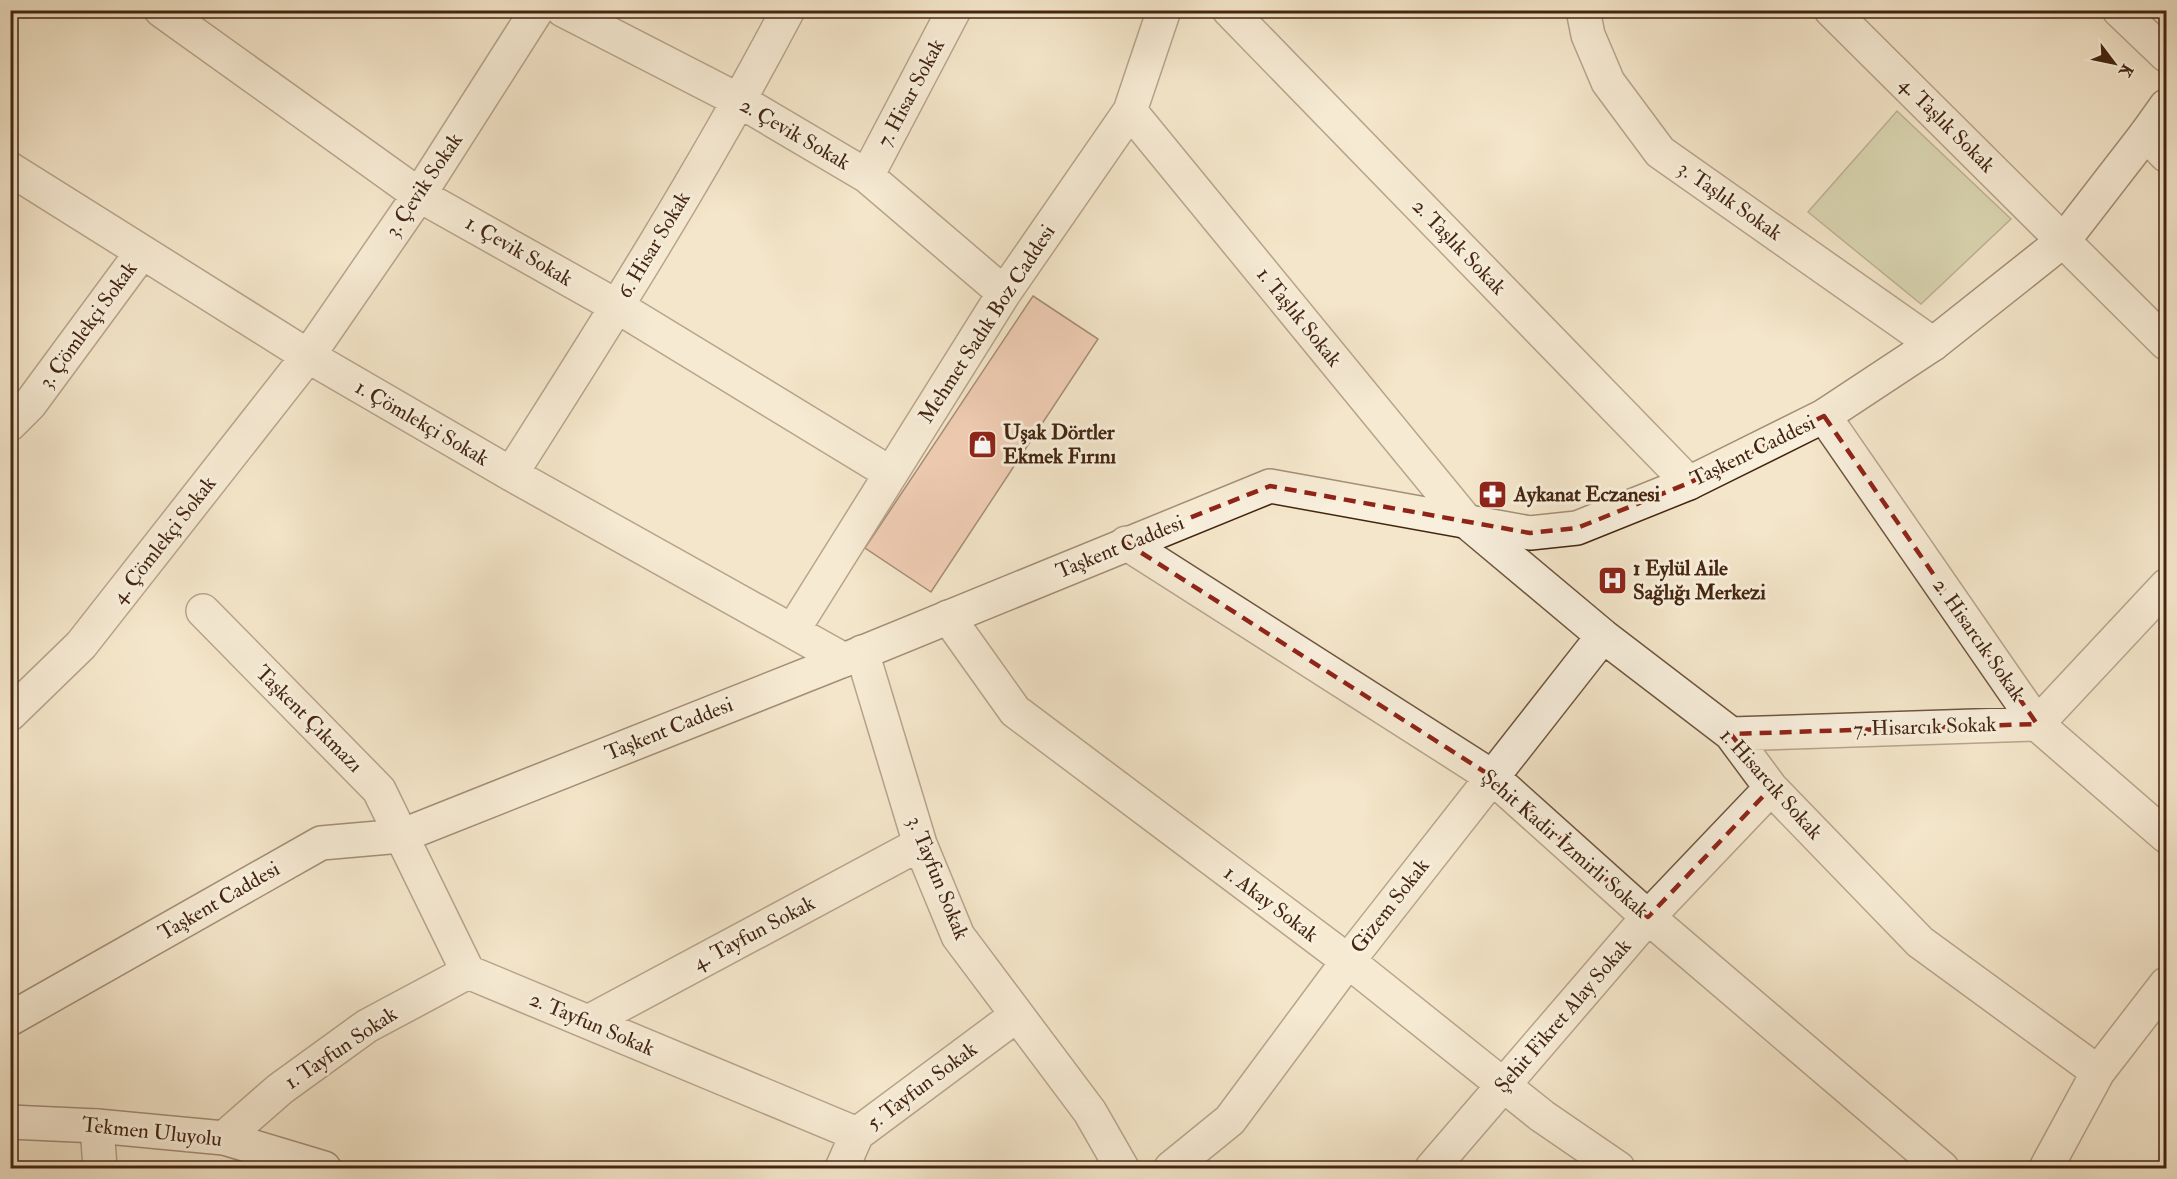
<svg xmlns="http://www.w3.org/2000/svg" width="2177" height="1179" viewBox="0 0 2177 1179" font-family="'IM FELL Double Pica',serif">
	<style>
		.green { fill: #bbc597; stroke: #807554; stroke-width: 1.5 }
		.building { fill: #eab09a; stroke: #442510; stroke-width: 1.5 }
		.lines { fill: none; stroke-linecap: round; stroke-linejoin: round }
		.street-casing { stroke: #70553e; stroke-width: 36 }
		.secondary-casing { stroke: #442510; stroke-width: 36 }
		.street { stroke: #f8efdd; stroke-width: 33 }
		.secondary { stroke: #f8efdd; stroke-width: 33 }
		.marked { fill: none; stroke: #8f2418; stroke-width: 4.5; stroke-dasharray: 12 8; stroke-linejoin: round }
		.labels { text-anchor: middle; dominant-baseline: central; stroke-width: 6; stroke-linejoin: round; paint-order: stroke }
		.street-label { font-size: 21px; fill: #442510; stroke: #f8efdd }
		.poi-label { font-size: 21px; font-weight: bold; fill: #442510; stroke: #f8efdd; text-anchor: start }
	</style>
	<rect width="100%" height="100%" fill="#f4e6ca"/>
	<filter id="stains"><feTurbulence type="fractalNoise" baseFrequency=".00333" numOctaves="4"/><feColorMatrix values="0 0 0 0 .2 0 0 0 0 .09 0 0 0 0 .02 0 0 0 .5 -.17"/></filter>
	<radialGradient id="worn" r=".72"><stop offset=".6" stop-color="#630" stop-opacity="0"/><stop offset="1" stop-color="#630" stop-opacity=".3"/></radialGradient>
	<!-- green -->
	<path class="green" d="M1897,111l114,108 -90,85 -113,-92z"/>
	<!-- building -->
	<path class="building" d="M1033,296l65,43 -167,253 -66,-44z"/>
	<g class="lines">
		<defs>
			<path id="street" d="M161,10l258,185 199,112 272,166
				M563,10l177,91 127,75 137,117
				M1229,10l460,473
				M1583,10l5,25 20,47 52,70 273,192
				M1831,10l335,333
				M2119,10l47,45
				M1130,111l337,411 136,114 128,98 40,54 149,154 178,130
				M2146,134l20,21
				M10,169l298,187 203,118 333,186
				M867,176l87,-166
				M1824,416l213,308 129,112
				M10,424l20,-20 112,-152
				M511,474c97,-152 193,-304 277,-464
				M1126,543l365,233 157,141 294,251
				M203,611l176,179 89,182 389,162
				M948,617l67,94 333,250 194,155 76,52
				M793,630l211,-337 126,-182 34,-101
				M862,652l58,192 38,92 132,176 32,56
				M10,714l71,-69 227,-289 111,-161 118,-185
				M1731,734l306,-10 129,-138
				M588,1022l332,-178
				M97,1126l3,42
				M224,1138l56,-49 87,-63 101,-54
				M842,1168l15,-34 160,-119
				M1171,1168l59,-48 118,-159 255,-325
				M1432,1168l216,-251 123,-129
				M2046,1168l52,-96 68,-88"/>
			<path id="secondary" d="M10,1019l311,-176 80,-7 443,-176 426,-174 260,47 47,-5 112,-45 135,-67 109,-72 131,-104 82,-106 20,-28
				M10,1122l87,4 127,12 100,30"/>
		</defs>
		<!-- street casing -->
		<use href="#street" class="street-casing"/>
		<!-- secondary casing -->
		<use href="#secondary" class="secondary-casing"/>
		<!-- street -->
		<use href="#street" class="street"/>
		<!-- secondary -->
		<use href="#secondary" class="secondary"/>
	</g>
	<!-- marked area -->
	<path d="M0 0H2177V1179H0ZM1824,416l213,308 -306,10 40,54 -123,129 -157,-141 -365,-233 144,-57 260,47 47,-5 112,-45z" fill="#f4e6ca" fill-opacity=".55" fill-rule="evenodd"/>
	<path class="marked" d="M1824,416l213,308 -306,10 40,54 -123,129 -157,-141 -365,-233 144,-57 260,47 47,-5 112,-45z"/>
	<!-- icons -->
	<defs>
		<symbol id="shop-square" viewBox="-11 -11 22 22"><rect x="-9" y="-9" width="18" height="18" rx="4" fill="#8f2418" stroke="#f8efdd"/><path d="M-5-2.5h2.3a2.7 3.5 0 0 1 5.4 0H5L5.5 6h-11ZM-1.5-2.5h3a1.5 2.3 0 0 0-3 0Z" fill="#fff"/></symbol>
		<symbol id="pharmacy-square" viewBox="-11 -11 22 22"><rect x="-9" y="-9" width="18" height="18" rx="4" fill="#8f2418" stroke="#f8efdd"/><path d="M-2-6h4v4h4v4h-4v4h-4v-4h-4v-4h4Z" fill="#fff"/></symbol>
		<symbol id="hospital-square" viewBox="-11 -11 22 22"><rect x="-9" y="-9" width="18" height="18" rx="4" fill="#8f2418" stroke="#f8efdd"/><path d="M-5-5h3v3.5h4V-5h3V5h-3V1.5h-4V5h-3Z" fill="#fff"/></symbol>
	</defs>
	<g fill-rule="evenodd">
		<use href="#shop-square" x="966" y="428" width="33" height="33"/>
		<use href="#pharmacy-square" x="1476" y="478" width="33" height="33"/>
		<use href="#hospital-square" x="1596" y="564" width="33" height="33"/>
	</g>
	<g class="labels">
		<!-- street labels -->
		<g class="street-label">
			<text transform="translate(911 93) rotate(-62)">7. Hisar Sokak</text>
			<text transform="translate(1947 125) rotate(45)">4. Taşlık Sokak</text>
			<text transform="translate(795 134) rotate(30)">2. Çevik Sokak</text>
			<text transform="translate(424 185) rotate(-56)">3. Çevik Sokak</text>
			<text transform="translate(1730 201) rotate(35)">3. Taşlık Sokak</text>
			<text transform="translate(654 245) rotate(-59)">6. Hisar Sokak</text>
			<text transform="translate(1459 247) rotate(46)">2. Taşlık Sokak</text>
			<text transform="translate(519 251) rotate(30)">1. Çevik Sokak</text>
			<text transform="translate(1299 317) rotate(51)">1. Taşlık Sokak</text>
			<text transform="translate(987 324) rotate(-57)">Mehmet Sadık Boz Caddesi</text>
			<text transform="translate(88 325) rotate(-54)">3. Çömlekçi Sokak</text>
			<text transform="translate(422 423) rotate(30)">1. Çömlekçi Sokak</text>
			<text transform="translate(1753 451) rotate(-26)">Taşkent Caddesi</text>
			<text transform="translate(164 540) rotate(-52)">4. Çömlekçi Sokak</text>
			<text transform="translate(1120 547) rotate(-22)">Taşkent Caddesi</text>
			<text transform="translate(1979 640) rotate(55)">2. Hisarcık Sokak</text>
			<text transform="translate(309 719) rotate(45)">Taşkent Çıkmazı</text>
			<text transform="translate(1925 727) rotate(-2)">7. Hisarcık Sokak</text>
			<text transform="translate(669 729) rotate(-22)">Taşkent Caddesi</text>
			<text transform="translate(1771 784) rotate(48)">1. Hisarcık Sokak</text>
			<text transform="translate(1565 844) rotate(41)">Şehit Kadir İzmirli Sokak</text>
			<text transform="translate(938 878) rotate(68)">3. Tayfun Sokak</text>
			<text transform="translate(219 901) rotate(-30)">Taşkent Caddesi</text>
			<text transform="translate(1271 904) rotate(37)">1. Akay Sokak</text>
			<text transform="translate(1390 906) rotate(-52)">Gizem Sokak</text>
			<text transform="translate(754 933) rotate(-28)">4. Tayfun Sokak</text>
			<text transform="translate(1563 1016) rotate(-49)">Şehit Fikret Alay Sokak</text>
			<text transform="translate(592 1024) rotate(23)">2. Tayfun Sokak</text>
			<text transform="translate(341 1048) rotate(-34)">1. Tayfun Sokak</text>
			<text transform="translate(922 1086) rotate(-37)">5. Tayfun Sokak</text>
			<text transform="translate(152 1132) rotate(6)">Tekmen Uluyolu</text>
		</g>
		<!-- poi labels -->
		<g class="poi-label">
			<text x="1003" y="432">Uşak Dörtler<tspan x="1003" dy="24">Ekmek Fırını</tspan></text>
			<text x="1514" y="494">Aykanat Eczanesi</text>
			<text x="1633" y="568">1 Eylül Aile<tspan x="1633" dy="24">Sağlığı Merkezi</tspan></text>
		</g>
	</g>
	<!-- margin -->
	<rect width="2177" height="1179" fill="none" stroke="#f4e6ca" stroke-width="36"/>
	<rect x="12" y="12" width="2153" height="1155" fill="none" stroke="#442510" stroke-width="3"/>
	<rect x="18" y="18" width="2141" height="1143" fill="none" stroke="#442510" stroke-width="1.5"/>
	<!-- north arrow -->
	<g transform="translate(2114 63) rotate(122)" stroke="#f8efdd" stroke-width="4.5" paint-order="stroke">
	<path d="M0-4.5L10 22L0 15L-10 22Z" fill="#442510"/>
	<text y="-9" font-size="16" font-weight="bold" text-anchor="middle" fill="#442510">K</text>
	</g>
	<rect width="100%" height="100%" filter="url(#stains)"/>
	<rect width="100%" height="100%" fill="url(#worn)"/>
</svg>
